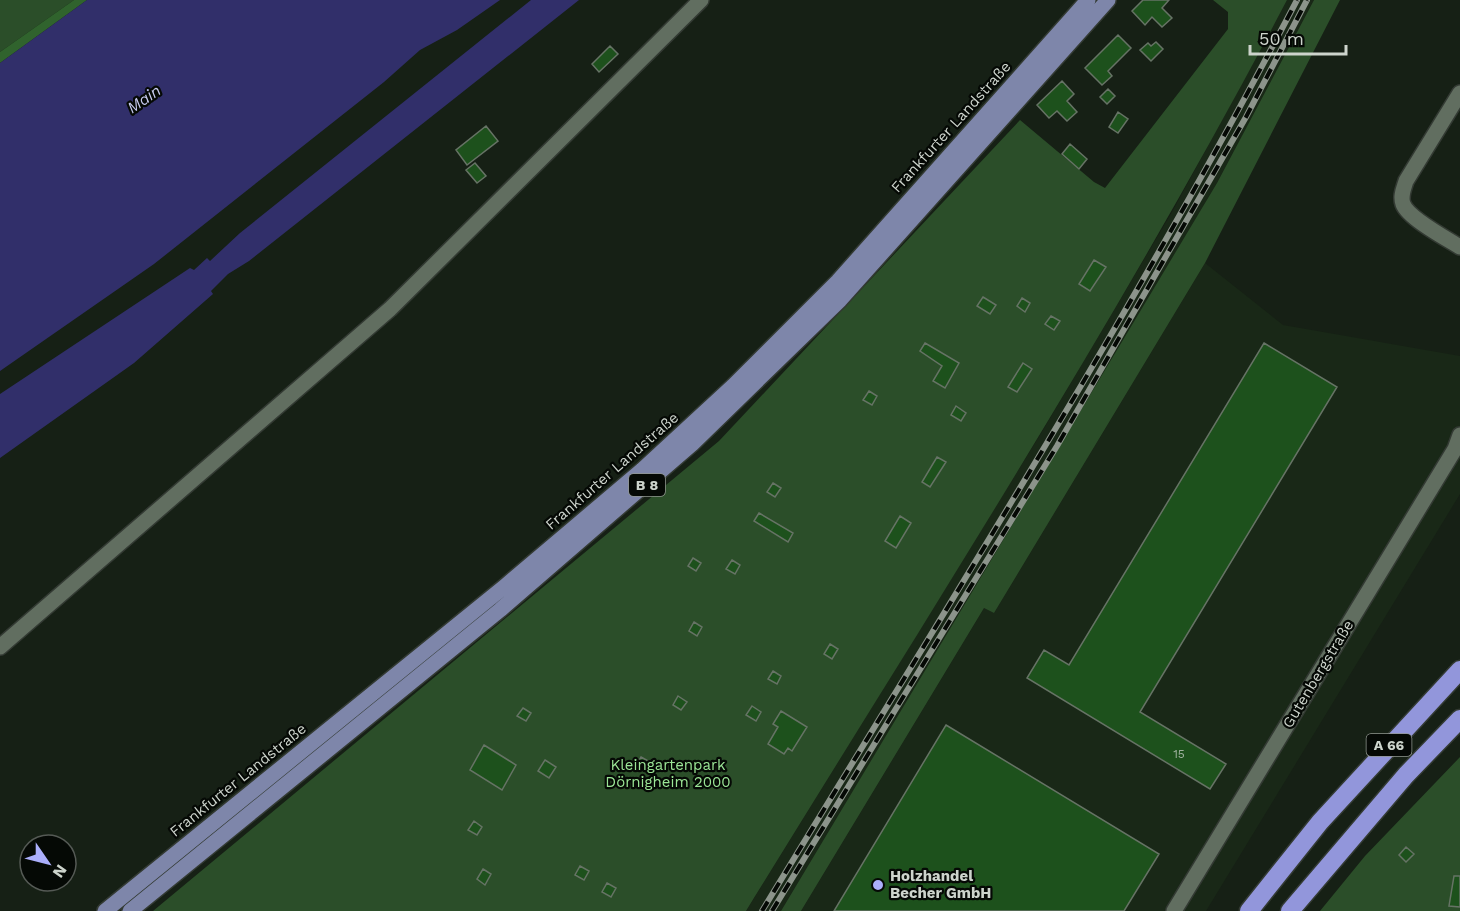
<svg xmlns="http://www.w3.org/2000/svg" width="1460" height="911" viewBox="0 0 1460 911" font-family="'Work Sans',sans-serif">
	<style>
		.built { fill: #192817 }
		.green { fill: #2b4e29 }
		.forest { fill: #30632d }
		.water { fill: #312f6a }
		.building { fill: #1d511c; stroke: #667365; stroke-width: 1.5 }
		.lines { fill: none; stroke-linecap: round; stroke-linejoin: round }
		.minor-casing { stroke: #333a33; stroke-width: 18 }
		.primary-casing { stroke: #333a33; stroke-width: 18 }
		.motorway-casing { stroke: #333a33; stroke-width: 21 }
		.minor { stroke: #616e60; stroke-width: 15 }
		.primary { stroke: #7e86aa; stroke-width: 15 }
		.motorway { stroke: #9296db; stroke-width: 18 }
		.rail-casing { stroke: #8c948b; stroke-width: 6 }
		.rail { stroke: #050905; stroke-width: 4; stroke-dasharray: 11; stroke-linecap: butt }
		.poi-dot { fill: #abaffb; stroke: #050905; stroke-width: 2 }
		.labels { text-anchor: middle; dominant-baseline: central; stroke-width: 4.5; stroke-linejoin: round; paint-order: stroke }
		.number-label { font-size: 12px; fill: #a1b3a0 }
		.shield { fill: #050905; stroke: #919790; stroke-width: 1.5 }
		.shield-label { font-size: 14px; font-weight: bold; fill: #cdd4cc }
		.street-label { font-size: 15px; fill: #cdd4cc; stroke: #050905 }
		.park-label { font-size: 15px; fill: #9be596; stroke: #050905 }
		.poi-label { font-size: 15px; font-weight: bold; fill: #cdd4cc; stroke: #050905; text-anchor: start }
		.water-label { font-size: 16px; font-style: italic; fill: #c8cbf0; stroke: #050905 }
	</style>
	<rect width="100%" height="100%" fill="#162015"/>
	<!-- built -->
	<path class="built" d="M1287,0h27l-97,183 -156,262 -280,466h-35l294,-476 132,-223z
		M1205,263l78,62 177,31v138l-254,417h-405l183,-303 10,5z"/>
	<!-- green -->
	<path class="green" d="M0,0h74l-74,52z
		M1213,0h74c-164,313 -356,610 -541,911h-593l566,-470 301,-321 74,62 11,6 123,-159v-17z
		M1314,0h26l-135,263 -211,350 -10,-5 -183,303h-20l436,-728z
		M1460,757v154h-140l45,-55z"/>
	<!-- forest -->
	<path class="forest" d="M74,0h13l-87,63v-11z"/>
	<!-- water -->
	<path class="water" d="M87,0h413l-43,30 -37,20 -36,32 -230,182 -154,107v-308z
		M531,0h48l-330,261 -21,13 -17,17 2,3 -79,69 -134,95v-64l190,-126 4,2 13,-12 3,3 30,-28z"/>
	<!-- building -->
	<path class="building" d="M1143,0h26l-7,8 10,10 -10,9 -10,-10 -7,8 -13,-14z
		M1118,35l13,13 -23,23 4,5 -10,9 -17,-17z
		M1156,42l7,7 -12,12 -11,-11 8,-7 3,3z
		M610,46l8,8 -19,18 -7,-8z
		M1062,81l12,13 -7,7 10,11 -10,9 -10,-10 -8,7 -12,-13z
		M1108,89l7,7 -8,8 -7,-7z
		M1118,112l10,7 -10,14 -9,-6z
		M486,126l12,15 -31,24 -11,-15z
		M1070,144l17,15 -8,10 -17,-15z
		M475,163l11,13 -9,7 -11,-13z
		M1094,260l12,7 -16,24 -11,-7z
		M983,297l13,8 -6,9 -13,-8z
		M1022,298l8,5 -5,9 -8,-6z
		M1051,316l9,5 -6,9 -9,-6z
		M925,343l34,20 -14,25 -12,-7 9,-15 -22,-15z
		M1264,343l73,44 -197,325 86,52 -16,25 -183,-111 17,-28 25,15z
		M1023,363l9,6 -15,23 -9,-5z
		M869,391l8,5 -5,9 -9,-5z
		M956,406l10,7 -5,8 -10,-6z
		M937,457l9,5 -16,25 -8,-5z
		M773,483l8,5 -6,9 -8,-5z
		M759,513l34,20 -5,9 -34,-21z
		M900,516l11,7 -15,25 -11,-7z
		M693,558l8,5 -5,8 -8,-5z
		M732,560l8,5 -5,9 -9,-5z
		M694,622l8,5 -5,9 -8,-5z
		M830,644l8,5 -6,10 -8,-5z
		M773,671l8,5 -4,8 -9,-5z
		M678,696l9,6 -6,8 -8,-5z
		M752,706l9,6 -5,9 -10,-6z
		M523,708l8,5 -5,8 -9,-5z
		M781,711l26,16 -15,24 -4,-3 -4,6 -16,-10 10,-17 -5,-3z
		M946,725l213,129 -35,57h-290z
		M484,745l32,20 -14,25 -32,-20z
		M641,757l9,5 -5,9 -9,-5z
		M545,760l11,7 -7,11 -11,-7z
		M474,821l8,6 -5,8 -9,-5z
		M1406,847l8,7 -8,8 -7,-7z
		M580,866l9,5 -5,9 -9,-5z
		M483,869l8,5 -6,11 -8,-6z
		M1454,876h6v31l-11,-1z
		M607,883l9,5 -5,9 -9,-5z"/>
	<g class="lines">
		<defs>
			<path id="minor" d="M1460,93l-54,88c-2,7 -6,15 -3,23 5,14 44,35 57,43
				M0,647l390,-338 311,-309
				M1174,911l281,-462 5,-14"/>
			<path id="primary" d="M105,911l399,-324 138,-117 91,-84 105,-105 250,-281
				M130,911l370,-301 192,-166 148,-144 268,-300"/>
			<path id="motorway" d="M1249,911l71,-89 140,-152
				M1290,911l116,-136 54,-56"/>
		</defs>
		<!-- minor casing -->
		<use href="#minor" class="minor-casing"/>
		<!-- primary casing -->
		<use href="#primary" class="primary-casing"/>
		<!-- motorway casing -->
		<use href="#motorway" class="motorway-casing"/>
		<!-- minor -->
		<use href="#minor" class="minor"/>
		<!-- primary -->
		<use href="#primary" class="primary"/>
		<!-- motorway -->
		<use href="#motorway" class="motorway"/>
		<defs>
			<path id="rail" d="M762,911c183,-301 372,-599 535,-911
				M772,911l285,-465 189,-329 61,-117"/>
		</defs>
		<!-- rail casing -->
		<use href="#rail" class="rail-casing"/>
		<!-- rail -->
		<use href="#rail" class="rail"/>
	</g>
	<!-- markers -->
	<circle class="poi-dot" cx="878" cy="885" r="6"/>
	<g class="labels">
		<!-- number labels -->
		<g class="number-label">
			<text x="1179" y="754">15</text>
		</g>
		<!-- shield labels -->
		<g class="shield">
			<rect x="629" y="474" width="36" height="22" rx="4.5"/>
			<rect x="1366.5" y="734" width="45" height="22" rx="4.5"/>
		</g>
		<g class="shield-label">
			<text x="647" y="485">B 8</text>
			<text x="1389" y="745">A 66</text>
		</g>
		<!-- street labels -->
		<g class="street-label">
			<text transform="translate(951 127) rotate(-48)">Frankfurter Landstraße</text>
			<text transform="translate(612 471) rotate(-41)">Frankfurter Landstraße</text>
			<text transform="translate(1318 674) rotate(-59)">Gutenbergstraße</text>
			<text transform="translate(238 780) rotate(-39)">Frankfurter Landstraße</text>
		</g>
		<!-- park labels -->
		<g class="park-label">
			<text x="668" y="765">Kleingartenpark<tspan x="668" dy="17">Dörnigheim 2000</tspan></text>
		</g>
		<!-- poi labels -->
		<g class="poi-label">
			<text x="890" y="876">Holzhandel<tspan x="890" dy="17">Becher GmbH</tspan></text>
		</g>
		<!-- water labels -->
		<g class="water-label">
			<text transform="translate(144 99) rotate(-35)">Main</text>
		</g>
	</g>
	<!-- north arrow -->
	<g transform="translate(48 863) rotate(125)"><circle r="28" fill="#050905" stroke="#555a55" stroke-width="1.5"/>
	<path d="M0-4.5L10 22L0 15L-10 22Z" fill="#abaffb"/>
	<text y="-9" font-size="16" font-weight="bold" text-anchor="middle" fill="#cdd4cc">N</text>
	</g>
	<!-- scale -->
	<path d="M1250 45v9h96v-9" fill="none" stroke="#cdd4cc" stroke-width="3"/>
	<text x="1259" y="45" font-size="18" fill="#cdd4cc" stroke="#050905" stroke-width="4.5" paint-order="stroke">50 m</text>
</svg>
